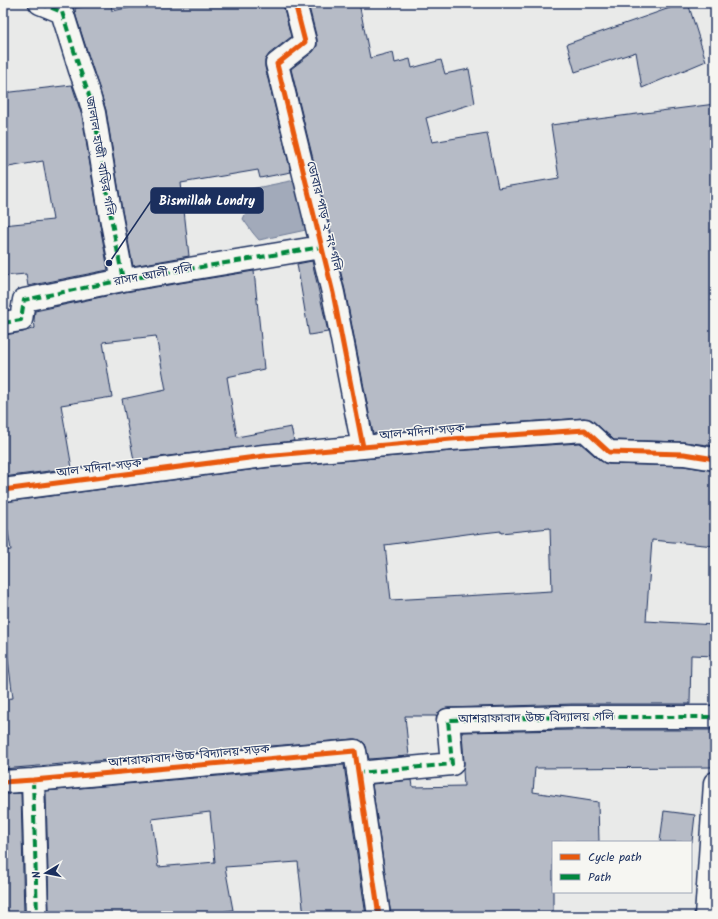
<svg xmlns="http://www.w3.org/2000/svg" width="718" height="919" viewBox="0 0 718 919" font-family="Kalam,'Noto Sans Bengali',sans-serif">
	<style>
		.water { fill: #a2aaba; stroke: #6c7995 }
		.building { fill: #b6bbc6; stroke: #1b2f5e; fill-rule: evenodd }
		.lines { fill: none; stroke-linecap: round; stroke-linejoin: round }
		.minor-casing { stroke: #1b2f5e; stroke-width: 25 }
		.minor { stroke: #f6f6f2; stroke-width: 22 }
		.quiet { stroke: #00873e; stroke-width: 4; stroke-dasharray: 8 4; stroke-linecap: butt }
		.cycleway-casing { stroke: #f6f6f2; stroke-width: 8 }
		.cycleway { stroke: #e8590c; stroke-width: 5 }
		.labels { text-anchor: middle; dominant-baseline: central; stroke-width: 3; stroke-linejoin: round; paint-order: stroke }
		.street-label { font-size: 12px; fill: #1b2f5e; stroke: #f6f6f2 }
		.leader { fill: none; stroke: #1b2f5e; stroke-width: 1.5 }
		.callout-dot { fill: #1b2f5e; stroke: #f6f6f2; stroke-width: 1.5 }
		.callout { fill: #1b2f5e; stroke: #1b2f5e; stroke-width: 1.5 }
		.callout-label { font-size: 13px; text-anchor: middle; font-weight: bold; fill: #fff }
	</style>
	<rect width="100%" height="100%" fill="#e9eae9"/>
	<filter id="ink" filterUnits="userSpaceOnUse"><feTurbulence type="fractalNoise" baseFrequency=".025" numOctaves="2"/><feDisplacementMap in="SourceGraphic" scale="8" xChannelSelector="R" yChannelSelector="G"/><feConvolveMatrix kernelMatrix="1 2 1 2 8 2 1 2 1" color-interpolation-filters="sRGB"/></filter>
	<g filter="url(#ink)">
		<!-- water -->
		<path class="water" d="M295,180l11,50 -47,10 -6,-7 -10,-14 9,-19 -1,-11z"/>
		<!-- building -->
		<path class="building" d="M104,3h7l1,8 41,-8h130l8,34 -22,17 -4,6v7l26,105 -31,6 -2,-8 -77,13 8,73 -56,10 -11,-56 -16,-100 -30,-94 -1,-8z
			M308,3h51l11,55 23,-6 2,11 15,-4 2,9 29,-8 4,14 24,-5 6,34 -49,15 6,24 55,-9 11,55 61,-10 -8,-53 164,-21v342l-31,-4 -70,-2 -21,-19 -9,-3 -134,9 -77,7 -28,-144 -54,-221 22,-17 4,-6v-7z
			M684,3h4l18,58 -64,27 -6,-36 -61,20 -8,-28z
			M72,85l10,31 16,98 10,56 -80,16 -2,-12 -23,2v-51l50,-5 -10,-59 -40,7v-75z
			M312,261l16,71 -19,3 -12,-71z
			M254,271l10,98 -37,8 10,60 54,-10 3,14 -160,19 -12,-61 44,-9 -10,-54 -53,6 9,55 -51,8 11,63 -69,9v-142l20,-3 12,-4 -1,-8 1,-9 90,-19z
			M580,443l21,18 7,3 75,2 32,5v75l-63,-6 -6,81 69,4v31l-24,-1 -1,49h-118l-125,4 -6,2 -5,6h-31l4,40 -40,3 -4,-15 -5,-4 -6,-1 -351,30v-70l10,-1 -10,-77v-20l5,-1 -5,-33v-16l8,-1 -8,-48 262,-34 187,-17zM550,528l2,63 -161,9 -6,-55 89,-12v1l27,-3v2z
			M572,730h143v37l-180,1 -2,24 65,10 1,40h-46v74h-162l-19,-132 40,-4 1,7 51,-1 -1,-16 1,-7 -2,-31z
			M344,765l22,151h-62l-6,-54 -73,5 8,43 -25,4v2h-117v-4l-42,2 -3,-123zM210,812l5,50 -57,5 -6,-48z
			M21,793l3,122 -21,1v-64h2l-2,-58z
			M664,811l31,4 -3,27h-32z"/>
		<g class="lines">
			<defs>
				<path id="minor" d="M40,3l22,9 18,58 8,22 6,21 16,99 13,68
					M295,3l10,39 -28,22 56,229 30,154
					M3,323l18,-3 3,-20 99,-20 198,-33
					M3,490l261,-34 187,-17 134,-9 24,22 75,2 31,5
					M358,773l94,-9 -4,-44 124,-3h143
					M33,780l4,136
					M3,782l30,-2 322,-29 24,165
					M706,916l9,-133"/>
			</defs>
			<!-- minor casing -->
			<use href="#minor" class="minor-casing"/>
			<!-- minor -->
			<use href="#minor" class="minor"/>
			<!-- quiet -->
			<path class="quiet" d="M40,3l22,9 18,58 8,22 6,21 16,99 13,68
				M3,323l18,-3 3,-20 99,-20 198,-33
				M358,776v-3l94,-9 -4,-44 124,-3h143
				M33,780l4,136"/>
			<defs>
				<path id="cycleway" d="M295,3l10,39 -28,22 56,229 30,154
					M3,490l261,-34 187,-17 134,-9 24,22 75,2 31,5
					M3,782l30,-2 322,-29 24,165"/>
			</defs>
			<!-- cycleway casing -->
			<use href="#cycleway" class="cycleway-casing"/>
			<!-- cycleway -->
			<use href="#cycleway" class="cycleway"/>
		</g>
	</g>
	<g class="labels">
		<!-- street labels -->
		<g class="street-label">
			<text transform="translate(100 156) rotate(80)">জালাল হাজী বাড়ির গলি</text>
			<text transform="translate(324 216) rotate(76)">ডোবার পাড় ২ নং গলি</text>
			<text transform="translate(153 275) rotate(-10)">রাসদ আলী গলি</text>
			<text transform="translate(422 432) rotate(-5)">আল মদিনা সড়ক</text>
			<text transform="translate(99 468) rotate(-7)">আল মদিনা সড়ক</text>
			<text transform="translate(536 718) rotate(-1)">আশরাফাবাদ উচ্চ বিদ্যালয় গলি</text>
			<text transform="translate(189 756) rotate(-5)">আশরাফাবাদ উচ্চ বিদ্যালয় সড়ক</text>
		</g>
	</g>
	<!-- callouts -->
	<path class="leader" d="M109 263L151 201"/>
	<circle class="callout-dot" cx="109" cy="263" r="4"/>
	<rect class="callout" x="151" y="188" width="112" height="25" rx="4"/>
	<g class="callout-label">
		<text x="207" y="205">Bismillah Londry</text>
	</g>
	<!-- margin -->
	<rect width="718" height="919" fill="none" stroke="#f6f6f2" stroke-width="16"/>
	<rect x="8" y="8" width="702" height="903" fill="none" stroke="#1b2f5e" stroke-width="1.5" filter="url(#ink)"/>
	<!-- legend -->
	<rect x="552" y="841" width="140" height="52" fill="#f6f6f2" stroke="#9ea6b7"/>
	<rect x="560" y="854" width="20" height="6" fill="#e8590c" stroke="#9ea6b7"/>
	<text x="588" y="861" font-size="12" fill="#1b2f5e">Cycle path</text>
	<rect x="560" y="874" width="20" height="6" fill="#00873e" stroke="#9ea6b7"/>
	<text x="588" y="881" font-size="12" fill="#1b2f5e">Path</text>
	<!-- north arrow -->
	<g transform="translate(46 873) rotate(260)" stroke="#f6f6f2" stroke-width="3" paint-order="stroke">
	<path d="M0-3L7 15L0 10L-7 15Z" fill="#1b2f5e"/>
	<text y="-6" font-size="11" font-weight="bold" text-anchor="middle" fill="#1b2f5e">N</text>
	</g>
</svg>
